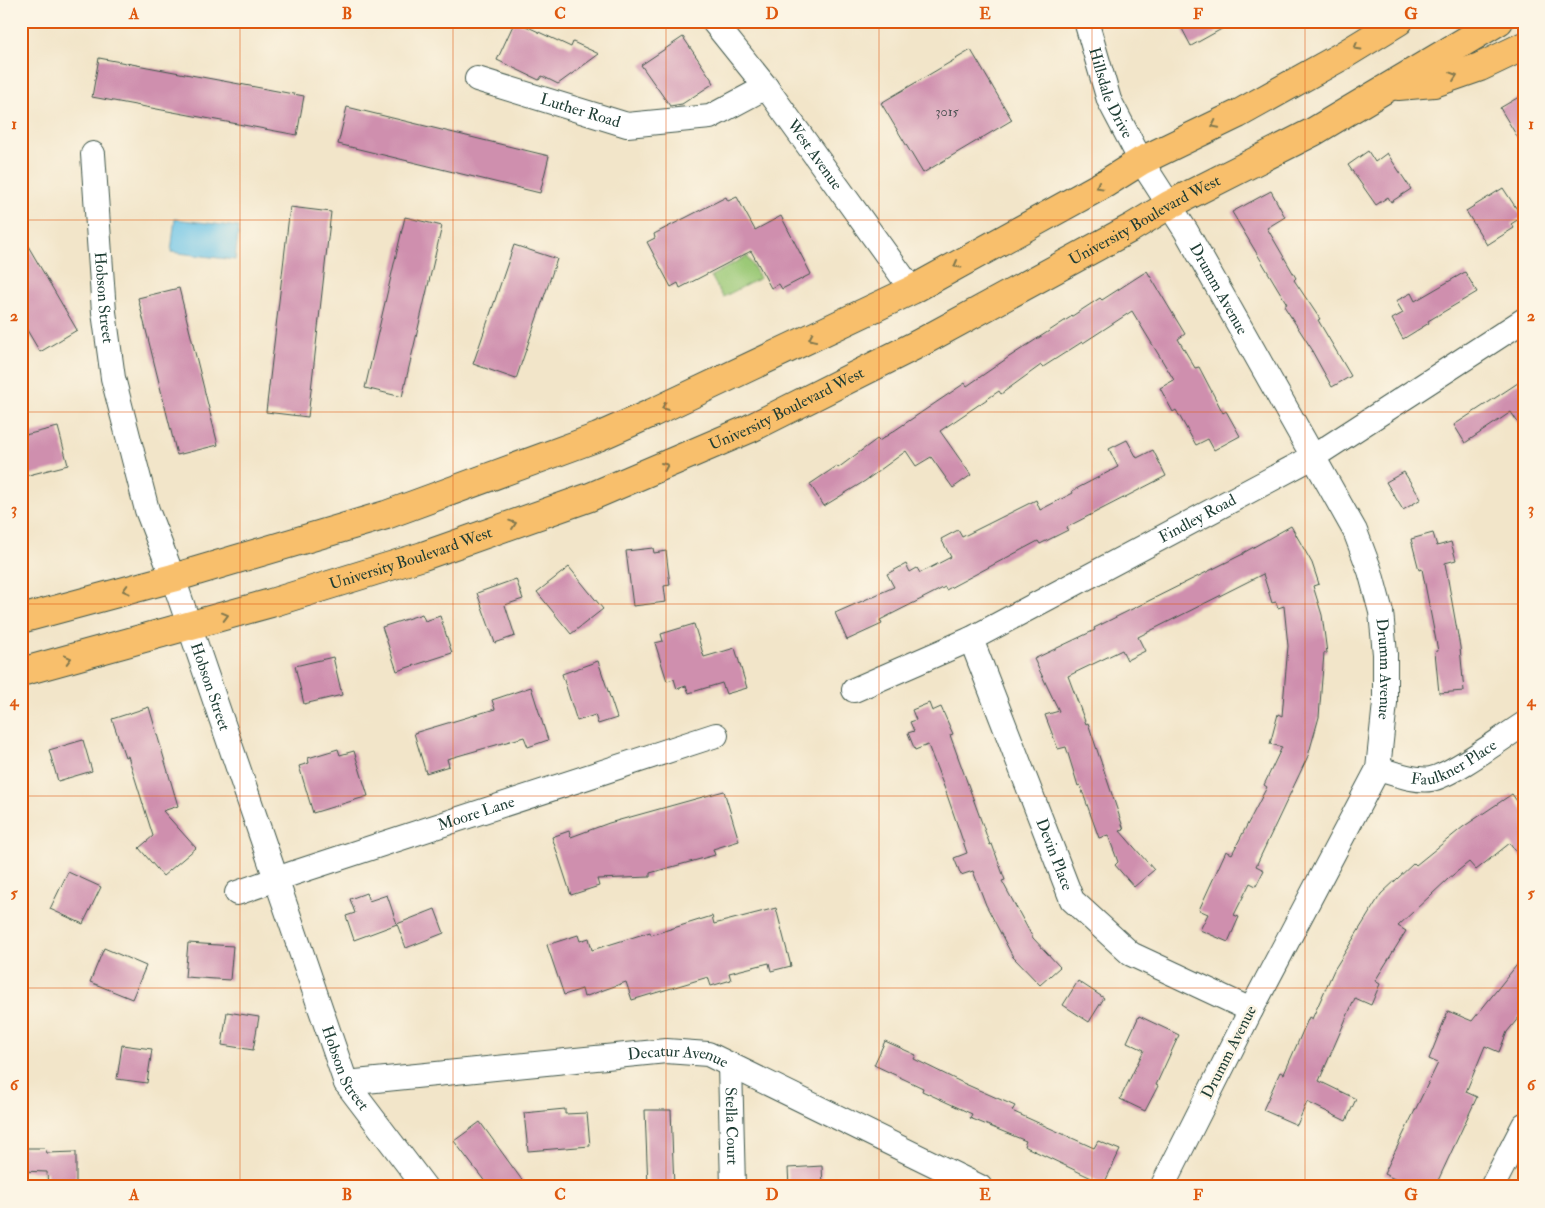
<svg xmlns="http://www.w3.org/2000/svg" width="1545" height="1208" viewBox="0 0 1545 1208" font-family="'IM FELL Double Pica',serif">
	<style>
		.green { fill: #9bc977; stroke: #5d8356 }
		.water { fill: #69c3e7; stroke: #44808e }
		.building { fill: #cf8fae }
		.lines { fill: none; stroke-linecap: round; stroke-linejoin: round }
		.street-casing { stroke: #3f564a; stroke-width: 26 }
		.primary-casing { stroke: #3f564a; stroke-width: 30 }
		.street { stroke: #fff; stroke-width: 24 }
		.primary { stroke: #f8bf6c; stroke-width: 28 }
		.oneway { stroke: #81784d }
		.grid { fill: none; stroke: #de580e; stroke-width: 1; stroke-opacity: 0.55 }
		.labels { text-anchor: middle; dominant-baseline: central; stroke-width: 5; stroke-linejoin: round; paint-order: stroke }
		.number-label { font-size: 14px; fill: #4b5252 }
		.street-label { font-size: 16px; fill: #1f3d34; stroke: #fcf5e5 }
		.neatline { fill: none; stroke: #de580e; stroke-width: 2 }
		.grid-label { font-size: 16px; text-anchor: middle; font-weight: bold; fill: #de580e }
	</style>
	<rect width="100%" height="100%" fill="#fcf5e5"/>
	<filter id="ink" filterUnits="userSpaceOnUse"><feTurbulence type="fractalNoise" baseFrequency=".02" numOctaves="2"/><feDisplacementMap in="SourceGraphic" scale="10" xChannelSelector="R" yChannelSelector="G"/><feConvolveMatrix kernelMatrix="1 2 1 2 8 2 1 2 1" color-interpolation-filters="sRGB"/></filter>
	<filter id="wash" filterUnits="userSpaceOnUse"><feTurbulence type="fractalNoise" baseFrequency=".0096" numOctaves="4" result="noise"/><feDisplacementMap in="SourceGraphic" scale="20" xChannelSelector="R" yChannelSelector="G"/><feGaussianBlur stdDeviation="1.12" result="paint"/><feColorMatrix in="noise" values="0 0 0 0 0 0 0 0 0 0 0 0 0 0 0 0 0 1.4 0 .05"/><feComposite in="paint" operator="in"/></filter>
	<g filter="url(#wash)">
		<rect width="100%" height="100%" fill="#f2e5c9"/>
		<!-- green -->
		<path class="green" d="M747,256l13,22 -37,19 -12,-21z"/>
		<!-- water -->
		<path class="water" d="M175,219l64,8 -4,33 -64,-8z"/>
		<g id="blocks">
			<!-- building -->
			<path class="building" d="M515,21l56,26 2,-5 26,12 -41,30 -16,-8 -3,4 -42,-20z
				M1178,21h58l-45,25z
				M683,37l31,46 -32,21 -12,2 -29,-41z
				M971,50l41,70 -89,53 -42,-70z
				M99,58l205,38 -7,39 -205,-38z
				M1524,94v54l-24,-40z
				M347,107l202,49 -9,37 -202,-49z
				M1368,151l7,11 12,-9 24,36 -20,13 -3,-5 -12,8 -28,-40z
				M1503,188l19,29 -11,7 3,4 -27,17 -21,-34z
				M1271,191l14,26 -18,11 29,50 -2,2 26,39 -2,1 33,56 -19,11 -20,-36h1l-29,-45 3,-2 -55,-92z
				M726,197l2,4 9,-4 18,33 26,-14 30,58 -29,15 -3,-5 -8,4 -20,-37 -71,37 -2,-5 -7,4 -24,-45 8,-4 -1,-4z
				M290,207l41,5 -23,205 -42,-5z
				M405,217l37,9 -40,171 -37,-9z
				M21,234l56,96 -37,22 -19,-32z
				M514,245l43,14 -41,120 -43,-15z
				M1147,271l38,63 -7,5 17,29 4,-1 24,46 3,-2 14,25 -26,14 -6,-11 -12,6 -20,-35 -3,2 -13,-24 14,-8 -42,-69 -49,32 -1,-1 -39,25 -2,-2 -40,29 -2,-3 -59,40 31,44 -18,13 -22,-31 -15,9 -10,-15 -41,30 -41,25 -14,-22 27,-18 1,2 39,-29 2,2 86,-58 2,3 42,-29 91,-59 2,2z
				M1465,272l12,20 -49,29 1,2 -26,16 -11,-20 11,-6 -7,-12 15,-8 4,8z
				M179,288l39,157 -41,10 -39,-157z
				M1524,379v53l-13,-20 -46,31 -11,-18z
				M58,427l10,38 -47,12v-41z
				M1127,440l10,18 16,-8 13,26 -99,51 1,3 -28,14 -2,-3 -92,49 -1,-3 -65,33 2,4 -35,16 -12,-27 59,-26 -7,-13 19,-10 4,8 7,-4 3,5 31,-16 -10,-18 17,-9 4,7 74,-37 4,10 33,-17 -1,-2 46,-24 -9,-18z
				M1404,472l17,27 -18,11 -17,-28z
				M1291,526l21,37 7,21 -6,2 9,29 5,38h-3l-5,64 -11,39 -52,110 8,4 -8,16 -6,-3 -16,32 5,2 -11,25 -28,-12 8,-16 -9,-4 27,-59 6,3 35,-67 -3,-2 18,-38 -12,-3 8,-30 4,2 6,-70 -4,-40 -6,2 -2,-6 -4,1 -9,-29 -125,63 7,14 -18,9 -5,-10 -54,26 18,48 2,-1 36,107 -4,1 34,39 -20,17 -19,-22 3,-3 -10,-27 -9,3 -19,-53 -2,1 -12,-39 -8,2 -13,-34 14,-4 -25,-52 61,-29 -1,-2 149,-74v-1z
				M1433,533l4,13 14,-4 5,18 -11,3 15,84 4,44 -25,2 -4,-41 3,-1 -16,-82 -3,1 -8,-31z
				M653,548l1,5 12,-2 4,34 -6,1 2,16 -33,4 -7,-55z
				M569,567l34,42 -32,25 -34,-42z
				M516,579l7,20 -18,6 10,31 -20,7 -18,-50z
				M422,614l3,7 15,-5 12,37 -55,18 -15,-44z
				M694,624l10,33 31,-9 12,40 -21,6 -4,-11 -33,10 -3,-7 -9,3 -3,-10 -7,2 -12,-38 8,-2 -2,-7z
				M333,657l9,38 -38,9 -9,-38z
				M598,661l19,57 -19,6 -3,-9 -18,6 -15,-47z
				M531,687l17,53 -20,7 -4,-10 -77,22 2,7 -23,7 -12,-40 81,-24 -3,-9z
				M929,703l3,8 9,-4 12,27 -3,1 40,110 2,-1 13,36 -3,1 31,57 27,29 -20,18 -27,-28 -27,-52 -13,-34 -12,4 -7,-17 13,-5 -21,-61 -18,-47 -13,5 -7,-17 6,-2 -4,-9 6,-2 -4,-10z
				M149,707l29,99 -15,5 33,37 -33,28 -24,-28 14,-12 -25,-80 -3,1 -13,-38z
				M83,740l9,31 -34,10 -9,-31z
				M338,749l2,6 14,-4 14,45 -55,17 -14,-47 10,-3 -1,-5z
				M724,791l15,50 -26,8 2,6 -65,18v4l-53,2 2,7 -28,9 -19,-58 17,-6 2,6 38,-14z
				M1512,794l12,17v52l-14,-20 -34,27 -7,-8 -21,17 -50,47 8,5 -31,50 5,3 -9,21 -16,-7 -36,83 37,18 -10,22 -39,-19 -10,23 -34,-15 17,-38 4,2 25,-57 3,2 22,-49 47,-76 33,-31 2,2 47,-38z
				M68,872l33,15 -18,37 -33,-15z
				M366,893l3,8 18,-6 10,29 -43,16 -8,-24 9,-3 -5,-14z
				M776,908l15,58 -20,5 -2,-8 -40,10 2,7 -20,6 -3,-9 -76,23 -6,-18 -42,15 -2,-8 -18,6 -17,-50 31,-10 2,6 9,-3 3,12 58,-18 1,3 61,-19 2,8z
				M435,909l9,24 -38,15 -9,-24z
				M188,943l45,3 -3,34 -45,-3z
				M104,948l42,18 -14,33 -42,-17z
				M1524,956v55l-17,21 -8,20 -14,-6 -19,46 11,5 -42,90h-24l-27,-13 54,-111 -9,-4 19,-48 24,10z
				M1078,981l26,17 -15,24 -26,-17z
				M227,1012l32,5 -6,33 -31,-5z
				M1139,1016l40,19 -23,50 2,1 -13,25 -25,-12 24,-49 -17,-8z
				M885,1041l31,14 -2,4 49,24 52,23 -3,5 82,37 4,-7 22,9 -16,34 -80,-38 2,-5 -56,-23 2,-4 -50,-23 1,-3 -49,-23z
				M122,1045l30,4 -5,34 -30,-4z
				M565,1109v5l22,-1 3,33 -62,5 -4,-38z
				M645,1110h26l3,77h-26z
				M480,1122l47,65h-38l-35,-46z
				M21,1148h24l2,5 29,-1v35h-28l-1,-15 -26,-1z
				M822,1166l1,21h-34l-1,-19z"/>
		</g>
	</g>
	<g filter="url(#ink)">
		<use href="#blocks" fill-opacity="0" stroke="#3f564a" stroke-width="1"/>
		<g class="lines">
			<defs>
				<g id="street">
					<path id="s1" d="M713,21l53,66 146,203"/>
					<path id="s2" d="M1086,21l23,79 32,61 45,70 169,300 15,40 11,41 4,42v49l-7,66 -127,241 -89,177"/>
					<path id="s3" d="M477,79l150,46 83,-8 56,-30"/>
					<path id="s4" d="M93,154l11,158 9,66 34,132 26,68 173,505 79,104"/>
					<path id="s5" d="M971,639l101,261 59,54 120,56"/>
					<path id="s6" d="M854,690l117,-51 342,-182 211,-137"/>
					<path id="s7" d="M1378,769c15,4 38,13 53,10 22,-4 72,-42 93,-55"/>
					<path id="s8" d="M237,893l57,-20 422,-138"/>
					<path id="s9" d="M730,1065l3,122"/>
					<path id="s10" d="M346,1083l320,-32 42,3 272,133"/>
					<path d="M1492,1187l32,-62"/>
				</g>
				<g id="primary">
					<path d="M1398,86l36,-3 46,-16 44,-21"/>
					<path d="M21,619l152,-41 213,-63 212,-78 54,-24 260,-123 194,-107 35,-22 97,-47 104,-58 57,-35"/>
					<path id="s11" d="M21,672l250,-69 152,-47 167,-59 159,-68 169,-85 213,-116 38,-23 144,-73 186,-111"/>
				</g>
			</defs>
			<!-- street casing -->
			<use href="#street" class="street-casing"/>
			<!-- primary casing -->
			<use href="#primary" class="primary-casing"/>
			<!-- street -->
			<use href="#street" class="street"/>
			<!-- primary -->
			<use href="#primary" class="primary"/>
		</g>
		<!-- one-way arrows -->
		<defs><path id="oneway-chevron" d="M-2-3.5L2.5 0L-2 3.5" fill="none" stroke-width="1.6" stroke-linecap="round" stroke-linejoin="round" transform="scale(1.25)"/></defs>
		<g class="oneway">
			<use href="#oneway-chevron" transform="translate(1357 47) rotate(149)"/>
			<use href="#oneway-chevron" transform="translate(1454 76) rotate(-19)"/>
			<use href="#oneway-chevron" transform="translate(1215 125) rotate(154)"/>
			<use href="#oneway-chevron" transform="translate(1099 186) rotate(151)"/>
			<use href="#oneway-chevron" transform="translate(957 265) rotate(151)"/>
			<use href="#oneway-chevron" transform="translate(812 338) rotate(155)"/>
			<use href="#oneway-chevron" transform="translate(665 407) rotate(155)"/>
			<use href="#oneway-chevron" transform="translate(665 466) rotate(-23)"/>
			<use href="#oneway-chevron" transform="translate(513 524) rotate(-19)"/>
			<use href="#oneway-chevron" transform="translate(126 590) rotate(165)"/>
			<use href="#oneway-chevron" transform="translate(225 616) rotate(-15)"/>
			<use href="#oneway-chevron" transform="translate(68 659) rotate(-15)"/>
		</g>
	</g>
	<!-- grid -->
	<path class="grid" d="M240,21v1166M453,21v1166M666,21v1166M879,21v1166M1092,21v1166M1305,21v1166M21,220h1503M21,412h1503M21,604h1503M21,796h1503M21,988h1503"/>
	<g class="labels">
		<!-- number labels -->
		<g class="number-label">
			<text x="947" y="111">3015</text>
		</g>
		<!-- street labels -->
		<g class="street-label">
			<text stroke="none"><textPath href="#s2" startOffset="76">Hillsdale Drive</textPath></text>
			<text stroke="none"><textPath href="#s3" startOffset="108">Luther Road</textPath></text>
			<text stroke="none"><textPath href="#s1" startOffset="168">West Avenue</textPath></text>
			<text stroke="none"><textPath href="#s11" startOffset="1216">University Boulevard West</textPath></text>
			<text stroke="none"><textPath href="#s2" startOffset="301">Drumm Avenue</textPath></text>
			<text stroke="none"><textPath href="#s4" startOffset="144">Hobson Street</textPath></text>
			<text stroke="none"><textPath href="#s11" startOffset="811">University Boulevard West</textPath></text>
			<text stroke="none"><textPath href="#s6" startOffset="384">Findley Road</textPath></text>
			<text stroke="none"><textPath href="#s11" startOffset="406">University Boulevard West</textPath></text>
			<text stroke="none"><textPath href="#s2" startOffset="721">Drumm Avenue</textPath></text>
			<text stroke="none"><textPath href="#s4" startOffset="549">Hobson Street</textPath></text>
			<text stroke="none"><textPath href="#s7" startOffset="81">Faulkner Place</textPath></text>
			<text stroke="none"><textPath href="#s8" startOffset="252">Moore Lane</textPath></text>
			<text stroke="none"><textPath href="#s5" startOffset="231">Devin Place</textPath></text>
			<text transform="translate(1229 1052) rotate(-63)">Drumm Avenue</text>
			<text stroke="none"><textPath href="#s10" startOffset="334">Decatur Avenue</textPath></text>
			<text stroke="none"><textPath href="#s4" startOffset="954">Hobson Street</textPath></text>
			<text stroke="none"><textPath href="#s9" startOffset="61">Stella Court</textPath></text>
		</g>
	</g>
	<!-- margin -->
	<rect width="1545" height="1208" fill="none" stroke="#fcf5e5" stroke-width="55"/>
	<rect x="28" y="28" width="1490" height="1152" class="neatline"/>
	<g class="grid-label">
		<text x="134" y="19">A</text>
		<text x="347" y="19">B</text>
		<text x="560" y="19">C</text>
		<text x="772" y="19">D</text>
		<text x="985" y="19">E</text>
		<text x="1198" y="19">F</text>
		<text x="1411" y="19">G</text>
		<text x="14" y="129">1</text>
		<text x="1531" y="129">1</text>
		<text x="14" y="321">2</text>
		<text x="1531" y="321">2</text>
		<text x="14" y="514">3</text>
		<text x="1531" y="514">3</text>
		<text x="14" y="706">4</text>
		<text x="1531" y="706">4</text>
		<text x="14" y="898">5</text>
		<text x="1531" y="898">5</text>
		<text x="14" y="1090">6</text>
		<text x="1531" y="1090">6</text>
		<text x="134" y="1200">A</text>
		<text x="347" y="1200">B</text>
		<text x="560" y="1200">C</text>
		<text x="772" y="1200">D</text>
		<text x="985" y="1200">E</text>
		<text x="1198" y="1200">F</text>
		<text x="1411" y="1200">G</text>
	</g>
</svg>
